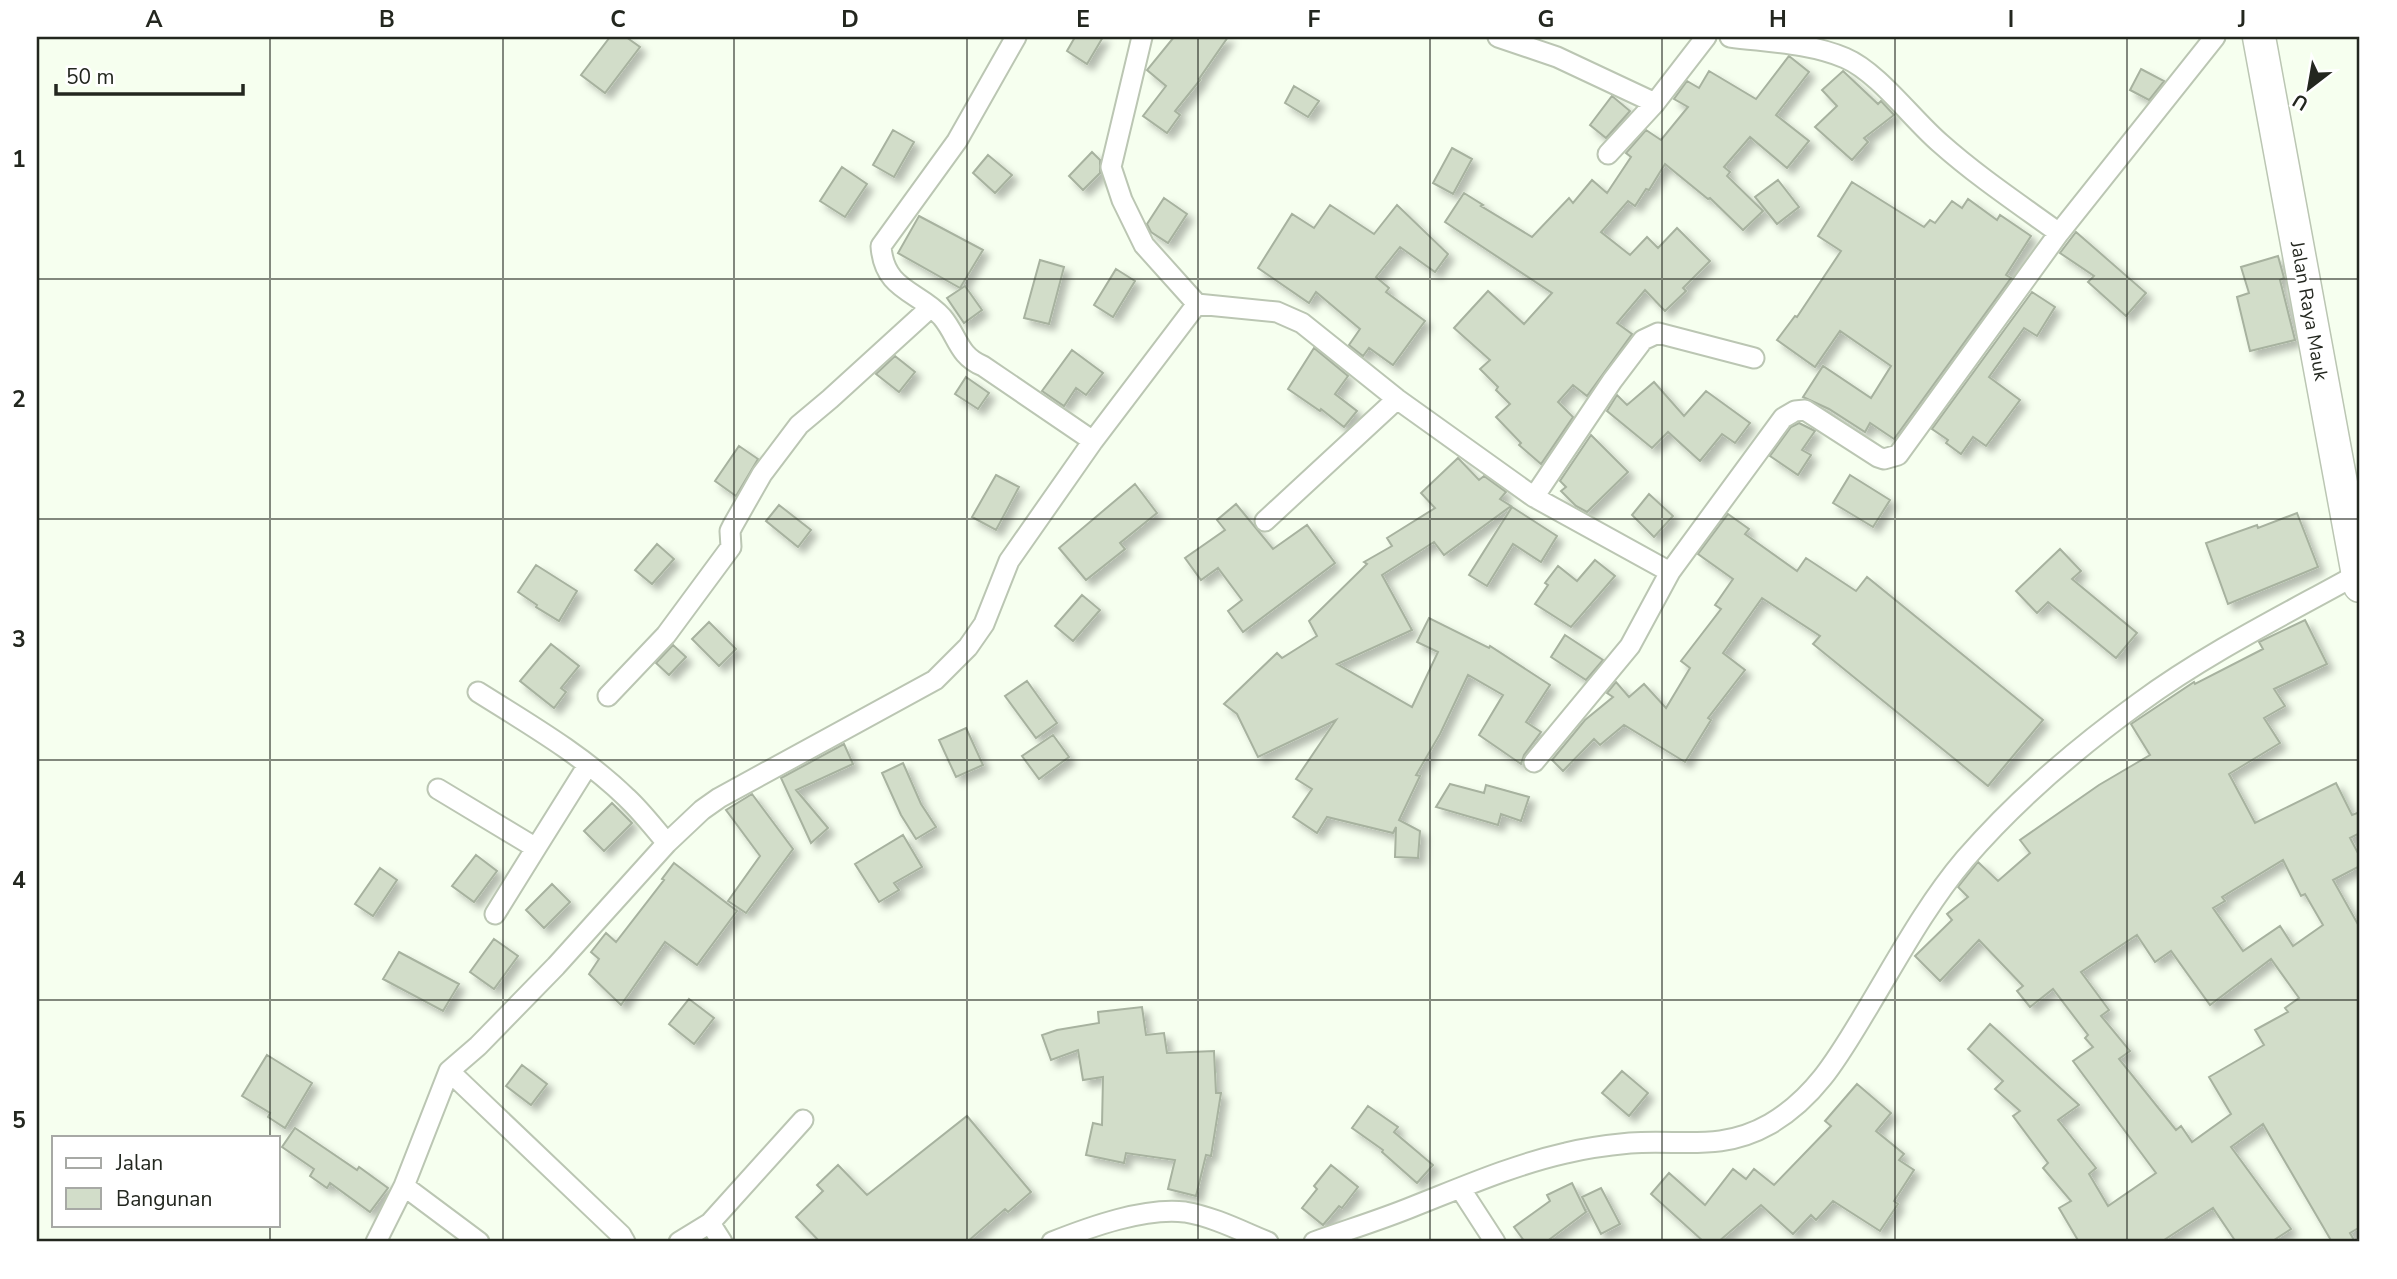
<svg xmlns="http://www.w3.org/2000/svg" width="2397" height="1279" viewBox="0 0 2397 1279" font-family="'Nunito Sans',sans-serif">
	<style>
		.building { fill: #d2ddc9; stroke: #a7b29f; stroke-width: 2; fill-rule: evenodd; filter: url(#shadow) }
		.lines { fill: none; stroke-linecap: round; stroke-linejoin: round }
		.street-casing { stroke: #bbc6b3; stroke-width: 23 }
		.primary-casing { stroke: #bbc6b3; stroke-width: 35 }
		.street { stroke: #fff; stroke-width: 19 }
		.primary { stroke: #fff; stroke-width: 32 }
		.grid { fill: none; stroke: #23271f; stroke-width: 2; stroke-opacity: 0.55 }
		.labels { text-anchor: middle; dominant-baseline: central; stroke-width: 5; stroke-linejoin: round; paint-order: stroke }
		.street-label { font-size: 19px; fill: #23271f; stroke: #fff }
		.neatline { fill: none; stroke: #23271f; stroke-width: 2.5 }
		.grid-label { font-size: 23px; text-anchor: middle; font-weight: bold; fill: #23271f }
	</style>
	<defs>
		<filter id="shadow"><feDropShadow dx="6" dy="6" stdDeviation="3.5" flood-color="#0004"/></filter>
	</defs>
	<rect width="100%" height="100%" fill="#f6ffef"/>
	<!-- building -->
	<path class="building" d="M610,37h16l14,10 -35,46 -24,-18z
		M1075,37h28l-16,27 -20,-13z
		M1174,37h54l-29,42 1,1 -25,31 5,4 -13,18 -24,-17 23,-30 -19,-16z
		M1789,56l20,16 -33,43 33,26 -22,27 -37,-31 -26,30 6,5 -3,4 36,35 -20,19 -33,-32 -2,1 -43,-35 -16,26 -3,-1 -11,17 -7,-5 -27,31 29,23 17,-18 11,11 19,-20 33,33 -27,27 3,3 -21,20 -20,-21 -28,33 15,11 -45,62 -14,-11 -15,17 15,15 -32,47 -22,-19 2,-2 -25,-26 14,-13 -14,-14 2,-3 -18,-18 10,-9 -36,-32 34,-37 36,33 28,-31 -107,-71 19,-29 19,12 -2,1 51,31 37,-39 4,5 19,-23 15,13 24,-36 -5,-4 20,-23 15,10 27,-33 -14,-8 13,-18 12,7 10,-17 47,28z
		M2141,69l23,12 -15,19 -19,-10z
		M1843,71l35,33 3,-3 13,14 -30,23 4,4 -16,18 -37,-33 22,-21 -15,-16z
		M1294,86l25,15 -11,16 -23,-14z
		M1612,96l18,15 -24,27 -16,-13z
		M893,130l21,12 -20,35 -21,-12z
		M1452,148l20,11 -19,35 -20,-11z
		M1092,152l8,8v13l-17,17 -14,-14z
		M988,155l24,20 -17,18 -22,-20z
		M842,167l25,17 -22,33 -25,-16z
		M1778,180l21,27 -22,17 -22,-27z
		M1852,182l72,45 6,-7 5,3 17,-22 10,7 6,-9 29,21 3,-5 31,21 -25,39 5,3 -117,161 -24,-16 -5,9 -36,-23 -26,-12 20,-31 48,32 20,-32 -51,-35 -25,36 -38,-27 18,-24 2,1 44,-66 -23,-15z
		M1164,198l23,16 -19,29 -17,-11 -4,-8z
		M1330,205l44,29 23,-29 51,49 -13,18 -35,-25 -24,30 13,11 -3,4 39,29 -32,44 -24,-17 -6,8 -14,-11 11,-16 -44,-37 -7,11 -51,-35 34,-54 22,14z
		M919,216l64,34 -23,38 -62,-35z
		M2076,232l70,61 -20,23 -38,-34 6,-6 -34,-23z
		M2278,256l6,22 -4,2 15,60 -45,11 -13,-54 12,-4 -8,-26z
		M1040,260l24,7 -15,57 -25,-6z
		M1116,269l19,12 -22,36 -19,-12z
		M965,286l17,24 -18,13 -17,-25z
		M2032,292l23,15 -18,29 -13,-8 -35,49 31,23 -34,46 -13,-9 -12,17 -15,-11 2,-3 -16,-11z
		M1314,348l34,28 -13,18 22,17 -13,16 -23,-18 -1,2 -32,-22z
		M1072,350l31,23 -17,22 -10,-7 -12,18 -22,-15z
		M895,356l20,16 -16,20 -23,-18z
		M966,377l23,16 -11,16 -23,-15z
		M1654,382l30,34 22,-25 44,32 -15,20 -13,-9 -22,27 -32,-29 -16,16 -45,-37 10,-16 10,10z
		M1799,423l16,8 -13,19 9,5 -13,20 -28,-19 21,-29z
		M1591,435l37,37 -41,40 -11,-6 -15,-15 5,-4 -6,-6z
		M739,446l19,13 -22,37 -21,-15z
		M1458,458l21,22 5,-4 22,16 -6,7 11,7 -67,49 -10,-13 -52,33 30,55 -75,34 75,43 26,-55 -21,-10 12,-24 60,30 1,-2 60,39 -24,37 15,10 -17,23 -3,9 -42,-29 24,-40 -35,-20 -28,59 -24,41 4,1 -21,44 21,11 -2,27 -23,-1 1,-30 -3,6 -66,-16 -10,16 -24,-16 19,-28 -16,-10 40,-59 -78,37 -21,-43 -13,-10 53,-51 5,5 35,-22 -8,-15 58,-57 -3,-2 28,-16 -5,-8 48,-30 -14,-15z
		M996,475l23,12 -23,43 -24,-13z
		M1850,475l40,25 -17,27 -40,-24z
		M1135,484l22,29 -37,30 5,6 -39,31 -27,-32z
		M1649,494l24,22 -19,21 -22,-22z
		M1236,504l37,45 34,-24 28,38 -92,69 -15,-21 14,-11 -24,-32 -17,12 -16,-22 40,-28 -8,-10z
		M779,505l32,25 -13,17 -32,-26z
		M1512,507l45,29 -16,26 -28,-18 -26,42 -18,-11z
		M2297,513l21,54 -90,37 -22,-61 51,-18 1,3z
		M1728,514l21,15 -4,5 52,37 9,-13 50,33 11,-14 176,143 -55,66 -175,-142 7,-8 -58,-38 -39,55 22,17 -37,48 3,2 -26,42 -61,-37 -24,20 -6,-6 -31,32 -11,-11 33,-40 28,-23 -6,-4 9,-11 13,15 15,-13 22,24 24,-40 -9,-7 40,-52 -6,-4 18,-26 -35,-25z
		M657,544l17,15 -22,25 -17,-14z
		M2060,549l21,22 -9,8 65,54 -21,25 -68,-56 -11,11 -21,-22z
		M1595,560l20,16 -44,51 -36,-23 13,-19 -3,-2 13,-17 19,15z
		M536,565l41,26 -18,30 -23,-14 1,-2 -19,-13z
		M1082,595l18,15 -27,31 -18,-15z
		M2305,620l22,44 -53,25 11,17 -21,12 16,25 -51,31 26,49 81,-40 16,32 8,-3v21l-10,5 10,19v9l-27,14 27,48v299l-10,6 5,9h-23l-69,-118 -32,23 60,82 -20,13h-35l-23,-34 -52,34h-82l-20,-34 12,-7 -28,-33 5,-5 -35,-47 7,-5 -25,-22 8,-8 -35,-32 22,-25 89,81 -21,15 38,48 -7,6 19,32 48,-33 -83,-112 20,-14 -8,-9 3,-3 -35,-46 -23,18 -13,-16 6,-5 -44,-46 -39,41 -25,-25 37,-36 -5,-6 21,-17 -10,-10 20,-25 20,19 32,-28 -10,-13 79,-55 51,-30 -19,-31 63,-42 1,2 68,-35 -4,-7zM2283,860l18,36 4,-2 18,31 -30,21 -13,-20 -37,25 -30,-43 12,-7 -3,-4zM2137,935l18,27 16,-11 39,54 61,-46 28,39 -14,10 3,4 -33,18 9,15 -55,32 22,37 -39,28 -11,-16 -5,4 -57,-71 11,-8 -29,-35 8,-6 -28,-38z
		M709,622l27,27 -17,17 -27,-27z
		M1565,635l38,25 -17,20 -35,-23z
		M551,644l28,22 -18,22 5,4 -12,16 -34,-27z
		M673,645l13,12 -17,18 -13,-12z
		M1027,681l30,42 -21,15 -31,-42z
		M966,728l17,37 -27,12 -17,-37z
		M1053,735l16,22 -30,22 -17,-23z
		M844,744l9,20 -57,26 32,38 -17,15 -30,-65z
		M903,763l18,41 15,23 -20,12 -15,-24 -19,-42z
		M1450,784l34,9 2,-8 43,12 -8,24 -20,-7 -3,11 -62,-18z
		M752,794l41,55 -47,64 -18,-12 32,-45 -34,-46z
		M612,803l20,20 -28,28 -20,-20z
		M903,835l19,32 -28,16 5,7 -20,12 -24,-38z
		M476,855l21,16 -23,31 -22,-16z
		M674,863l63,48 -40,54 -32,-23 -44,63 -32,-31 10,-15 -8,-7 15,-19 10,9 48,-62 -2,-1z
		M380,868l17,12 -24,36 -18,-12z
		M552,884l18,18 -26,26 -18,-18z
		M494,939l24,17 -24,33 -24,-17z
		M399,952l60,32 -16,27 -60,-32z
		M689,999l25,19 -20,26 -25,-20z
		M1142,1007l4,28 18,-2 3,20 47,-2 2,42h5l-10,63 -5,-1 -10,41 -28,-7 7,-29 -49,-7 -2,10 -38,-8 7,-32 9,2 1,-48 -20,3 -5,-30 -27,10 -9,-25 15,-5 42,-7 -1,-11z
		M267,1055l45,28 -27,45 -17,-11 2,-4 -28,-17z
		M522,1065l25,19 -16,21 -25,-19z
		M1622,1071l26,22 -19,23 -27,-23z
		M1857,1084l34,29 -15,18 28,23 -5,6 15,10 -20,31 4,3 -18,27 -47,-30 -17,19 -5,-5 -18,19 -32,-29 -43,37h-14l-53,-48 18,-21 36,32 28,-36 13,10 8,-10 20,16 57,-59 -6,-5z
		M1368,1106l30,21 -4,5 39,33 -16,18 -35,-31 1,-2 -31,-22z
		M967,1116l64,76 -23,20 -3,-3 -38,33h-147l-24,-25 27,-26 -6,-6 21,-20 29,30z
		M295,1128l62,42 2,-3 29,21 -18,24 -40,-29 -3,5 -17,-12 4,-7 -32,-22z
		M1331,1165l27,22 -16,21 -3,-2 -16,19 -21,-17 15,-19 -3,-3z
		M1572,1183l14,29 -40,30h-21l-11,-15 36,-26 -3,-6z
		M1601,1188l19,36 -19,10 -19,-37z"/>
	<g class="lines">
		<defs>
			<path id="street" d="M1016,37l-59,104 -76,105c3,45 38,45 61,71 16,19 16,39 41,49l110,75
				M1142,37l-31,130 11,33 22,45 53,59 80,8 25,11 95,76 137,98 136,75
				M1498,37l59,20 98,46
				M1730,37c37,5 80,6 115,21 33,14 67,61 95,85 37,33 79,61 119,90
				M1608,154l47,-51 51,-66
				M1534,497l78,-116 31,-41 15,-7 96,25
				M1265,521l132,-122
				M478,692c51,32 106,64 149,106 15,14 27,30 40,45
				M608,696l58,-61 65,-88 -1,-16 3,-6 29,-51 37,-49 31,-26 101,-92
				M1534,762l96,-116 40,-74 113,-154 12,-7 10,-1 73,47 6,2 14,-4 161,-222 156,-196
				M438,789l98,59 52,-83
				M495,914l41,-66
				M449,1071l172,164 4,7
				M404,1186l75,56
				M1460,1188l35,54
				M710,1223l12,19
				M376,1242l28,-56 45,-115 29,-25 78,-80 111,-123 35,-33 17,-12 216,-118 33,-33 16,-23 25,-63 84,-120 104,-137
				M679,1242l31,-19 93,-103
				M1052,1242c38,-15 93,-35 133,-30 29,5 56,19 83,30
				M1314,1242c33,-12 66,-22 98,-35 51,-20 101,-42 154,-54 20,-5 43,-8 64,-10 51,-4 91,9 140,-19 48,-28 71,-72 99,-118 30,-50 58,-102 96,-147 50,-58 112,-111 174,-156 68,-50 145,-88 219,-129"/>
			<path id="primary" d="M2259,37l101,549"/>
		</defs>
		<!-- street casing -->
		<use href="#street" class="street-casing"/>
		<!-- primary casing -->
		<use href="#primary" class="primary-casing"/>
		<!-- street -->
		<use href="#street" class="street"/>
		<!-- primary -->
		<use href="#primary" class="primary"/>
	</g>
	<!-- grid -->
	<path class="grid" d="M270,37v1100M503,37v1205M734,37v1205M967,37v1205M1198,37v1205M1430,37v1205M1662,37v1205M1895,37v1205M2127,37v1205M37,279h2323M37,519h2323M37,760h2323M37,1000h2323M270,1225v17"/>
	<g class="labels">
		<!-- street labels -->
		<g class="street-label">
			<text transform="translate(2309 311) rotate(80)">Jalan Raya Mauk</text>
		</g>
	</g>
	<!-- border -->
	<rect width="2397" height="1279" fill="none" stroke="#ffffff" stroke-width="77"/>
	<!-- legend -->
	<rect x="52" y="1136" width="228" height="91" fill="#ffffff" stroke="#a7a9a5" stroke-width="2"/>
	<rect x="66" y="1158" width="35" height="10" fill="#ffffff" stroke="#a7a9a5" stroke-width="2"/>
	<text x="116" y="1170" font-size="21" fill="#23271f">Jalan</text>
	<rect x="66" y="1188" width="35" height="21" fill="#d2ddc9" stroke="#a7a9a5" stroke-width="2"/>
	<text x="116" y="1206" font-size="21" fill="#23271f">Bangunan</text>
	<!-- north arrow -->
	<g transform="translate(2309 88) rotate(211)" stroke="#ffffff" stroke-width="5" paint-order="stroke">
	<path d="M0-5L12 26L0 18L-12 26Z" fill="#23271f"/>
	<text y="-10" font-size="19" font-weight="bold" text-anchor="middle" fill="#23271f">U</text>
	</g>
	<!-- scale -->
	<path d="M56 84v10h187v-10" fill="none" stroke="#23271f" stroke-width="3.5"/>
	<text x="66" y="84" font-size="21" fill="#23271f" stroke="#ffffff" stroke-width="5" paint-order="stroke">50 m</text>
	<rect x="38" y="38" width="2320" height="1202" class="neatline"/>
	<g class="grid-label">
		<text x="154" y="27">A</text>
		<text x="387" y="27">B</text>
		<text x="618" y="27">C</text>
		<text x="850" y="27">D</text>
		<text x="1083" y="27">E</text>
		<text x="1314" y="27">F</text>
		<text x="1546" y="27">G</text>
		<text x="1778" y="27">H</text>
		<text x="2011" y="27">I</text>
		<text x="2242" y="27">J</text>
		<text x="19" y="167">1</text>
		<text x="19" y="407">2</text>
		<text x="19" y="647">3</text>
		<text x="19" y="888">4</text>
		<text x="19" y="1128">5</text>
	</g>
</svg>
